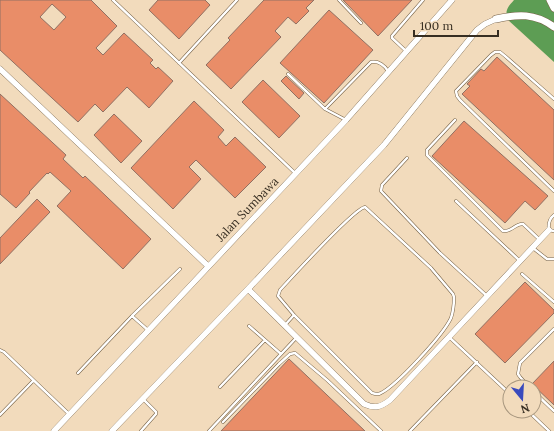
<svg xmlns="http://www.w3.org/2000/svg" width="554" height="431" viewBox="0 0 554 431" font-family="Lora,serif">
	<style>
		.water { fill: #5d9d54 }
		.building { fill: #e98d68; stroke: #917062; fill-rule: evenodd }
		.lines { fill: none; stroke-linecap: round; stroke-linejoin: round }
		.service-casing { stroke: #766247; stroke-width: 3.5 }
		.minor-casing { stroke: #766247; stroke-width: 6 }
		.secondary-casing { stroke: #766247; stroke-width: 8 }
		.service { stroke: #fff; stroke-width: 2.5 }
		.minor { stroke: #fff; stroke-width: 5.5 }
		.secondary { stroke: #fff; stroke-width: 7 }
		.labels { text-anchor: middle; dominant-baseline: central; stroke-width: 3.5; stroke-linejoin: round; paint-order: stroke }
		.street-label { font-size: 12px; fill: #372e22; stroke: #f2dbbc }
	</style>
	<rect width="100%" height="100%" fill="#f2dbbc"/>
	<!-- water -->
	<path class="water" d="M514,0h40v62l-47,-43c-2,-10 1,-12 7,-19z"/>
	<!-- building -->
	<path class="building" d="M0,0h91l26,26 -21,22 7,7 21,-22 29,27 -3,3 6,6 2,-2 15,14 -24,27 -22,-21 -24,25 -8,-8 -17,18 -78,-72zM52,4l14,13 -12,13 -14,-13z
		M158,0h47l5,5 -31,34 -30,-29z
		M264,0h50l-8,8 3,3 -13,13 -8,-7 -13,14 6,6 -50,52 -25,-24 24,-25 -2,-2z
		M343,0h69l-34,36z
		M329,10l44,40 -49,53 -44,-40z
		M497,57l57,53v70l-92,-86 8,-8 -3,-2 14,-15 3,2z
		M286,76l18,17 -5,6 -18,-18z
		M263,80l37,36 -21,22 -37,-36z
		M0,94l66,61 -3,4 20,19 2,-2 66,63 -28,30 -66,-63 14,-15 -21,-19 -2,2 -1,-1 -18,19 1,1 -14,15 -16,-14z
		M194,101l30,29 -6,7 8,9 9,-9 31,30 -31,31 -39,-38 -7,7 12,12 -28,30 -42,-41z
		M114,114l28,27 -21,22 -27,-28z
		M464,121l84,75 -13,14 -10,-9 -20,22 -73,-67z
		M37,199l13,13 -50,52v-26z
		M525,282l29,28v3l-49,50 -30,-29z
		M289,359l76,72h-144z
		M554,361v44l-22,-21z"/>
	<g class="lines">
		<defs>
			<path id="service" d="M113,0l182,173
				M339,0l22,23
				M406,51l-14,-13v-2l31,-36
				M179,63l58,-63
				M288,74l37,35 46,-47c7,-1 13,3 17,9
				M554,99l-49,-43 -5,-4h-5l-4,3 -35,36 1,5 3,4 94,91
				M325,109l21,11
				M455,120l-28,30v5l76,76c10,1 12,-8 20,-7l17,16
				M407,158l-25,27 -1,6 59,62 47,43
				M456,201l64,60
				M554,215c-5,4 -6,9 -5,15l5,1
				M533,248l14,11h7
				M522,274l32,28
				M132,316l48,-47
				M285,325l9,-10 -16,-19 2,-6c12,-13 74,-81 85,-83l66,61 22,26 1,3c0,7 -1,15 -3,21 -8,17 -54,67 -70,75 -3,2 -6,1 -9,0l-78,-78
				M249,326l32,28
				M449,337l61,57
				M0,350l4,2 65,62
				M78,373l54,-57 17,15
				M220,387l45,-47
				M529,387l-9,-10 -2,-3 2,-11 34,-34
				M534,392l20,19
				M528,411l21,20
				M0,415l33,-34
				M223,422l56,-58 11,-10 5,-1 32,27 54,51
				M141,431l15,-17v-2l-13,-13
				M209,431l88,-94
				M410,431l67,-69"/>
			<path id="minor" d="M0,69l208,197
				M248,289l136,-144 93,-115 8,-6 11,-5
				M54,431l292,-311 106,-120
				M112,431l136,-142 116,115c11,5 17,3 26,-4l159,-170"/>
			<path id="secondary" d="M550,0l4,8
				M496,19c22,-5 39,-6 58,8"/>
		</defs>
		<!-- service casing -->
		<use href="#service" class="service-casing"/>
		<!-- minor casing -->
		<use href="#minor" class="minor-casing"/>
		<!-- secondary casing -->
		<use href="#secondary" class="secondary-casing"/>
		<!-- service -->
		<use href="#service" class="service"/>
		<!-- minor -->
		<use href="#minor" class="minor"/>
		<!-- secondary -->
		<use href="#secondary" class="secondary"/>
	</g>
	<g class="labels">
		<!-- street labels -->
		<g class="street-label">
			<text transform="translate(247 209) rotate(-46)">Jalan Sumbawa</text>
		</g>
	</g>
	<!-- north arrow -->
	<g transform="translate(522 399) rotate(162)"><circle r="19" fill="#f2dbbc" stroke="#a7967e"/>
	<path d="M0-3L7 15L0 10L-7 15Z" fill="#3a4abd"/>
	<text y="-6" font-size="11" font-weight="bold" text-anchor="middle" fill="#372e22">N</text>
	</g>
	<!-- scale -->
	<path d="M414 30v6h84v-6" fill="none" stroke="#372e22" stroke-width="2"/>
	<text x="420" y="30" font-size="12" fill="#372e22" stroke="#f2dbbc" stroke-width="3" paint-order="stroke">100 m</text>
</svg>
